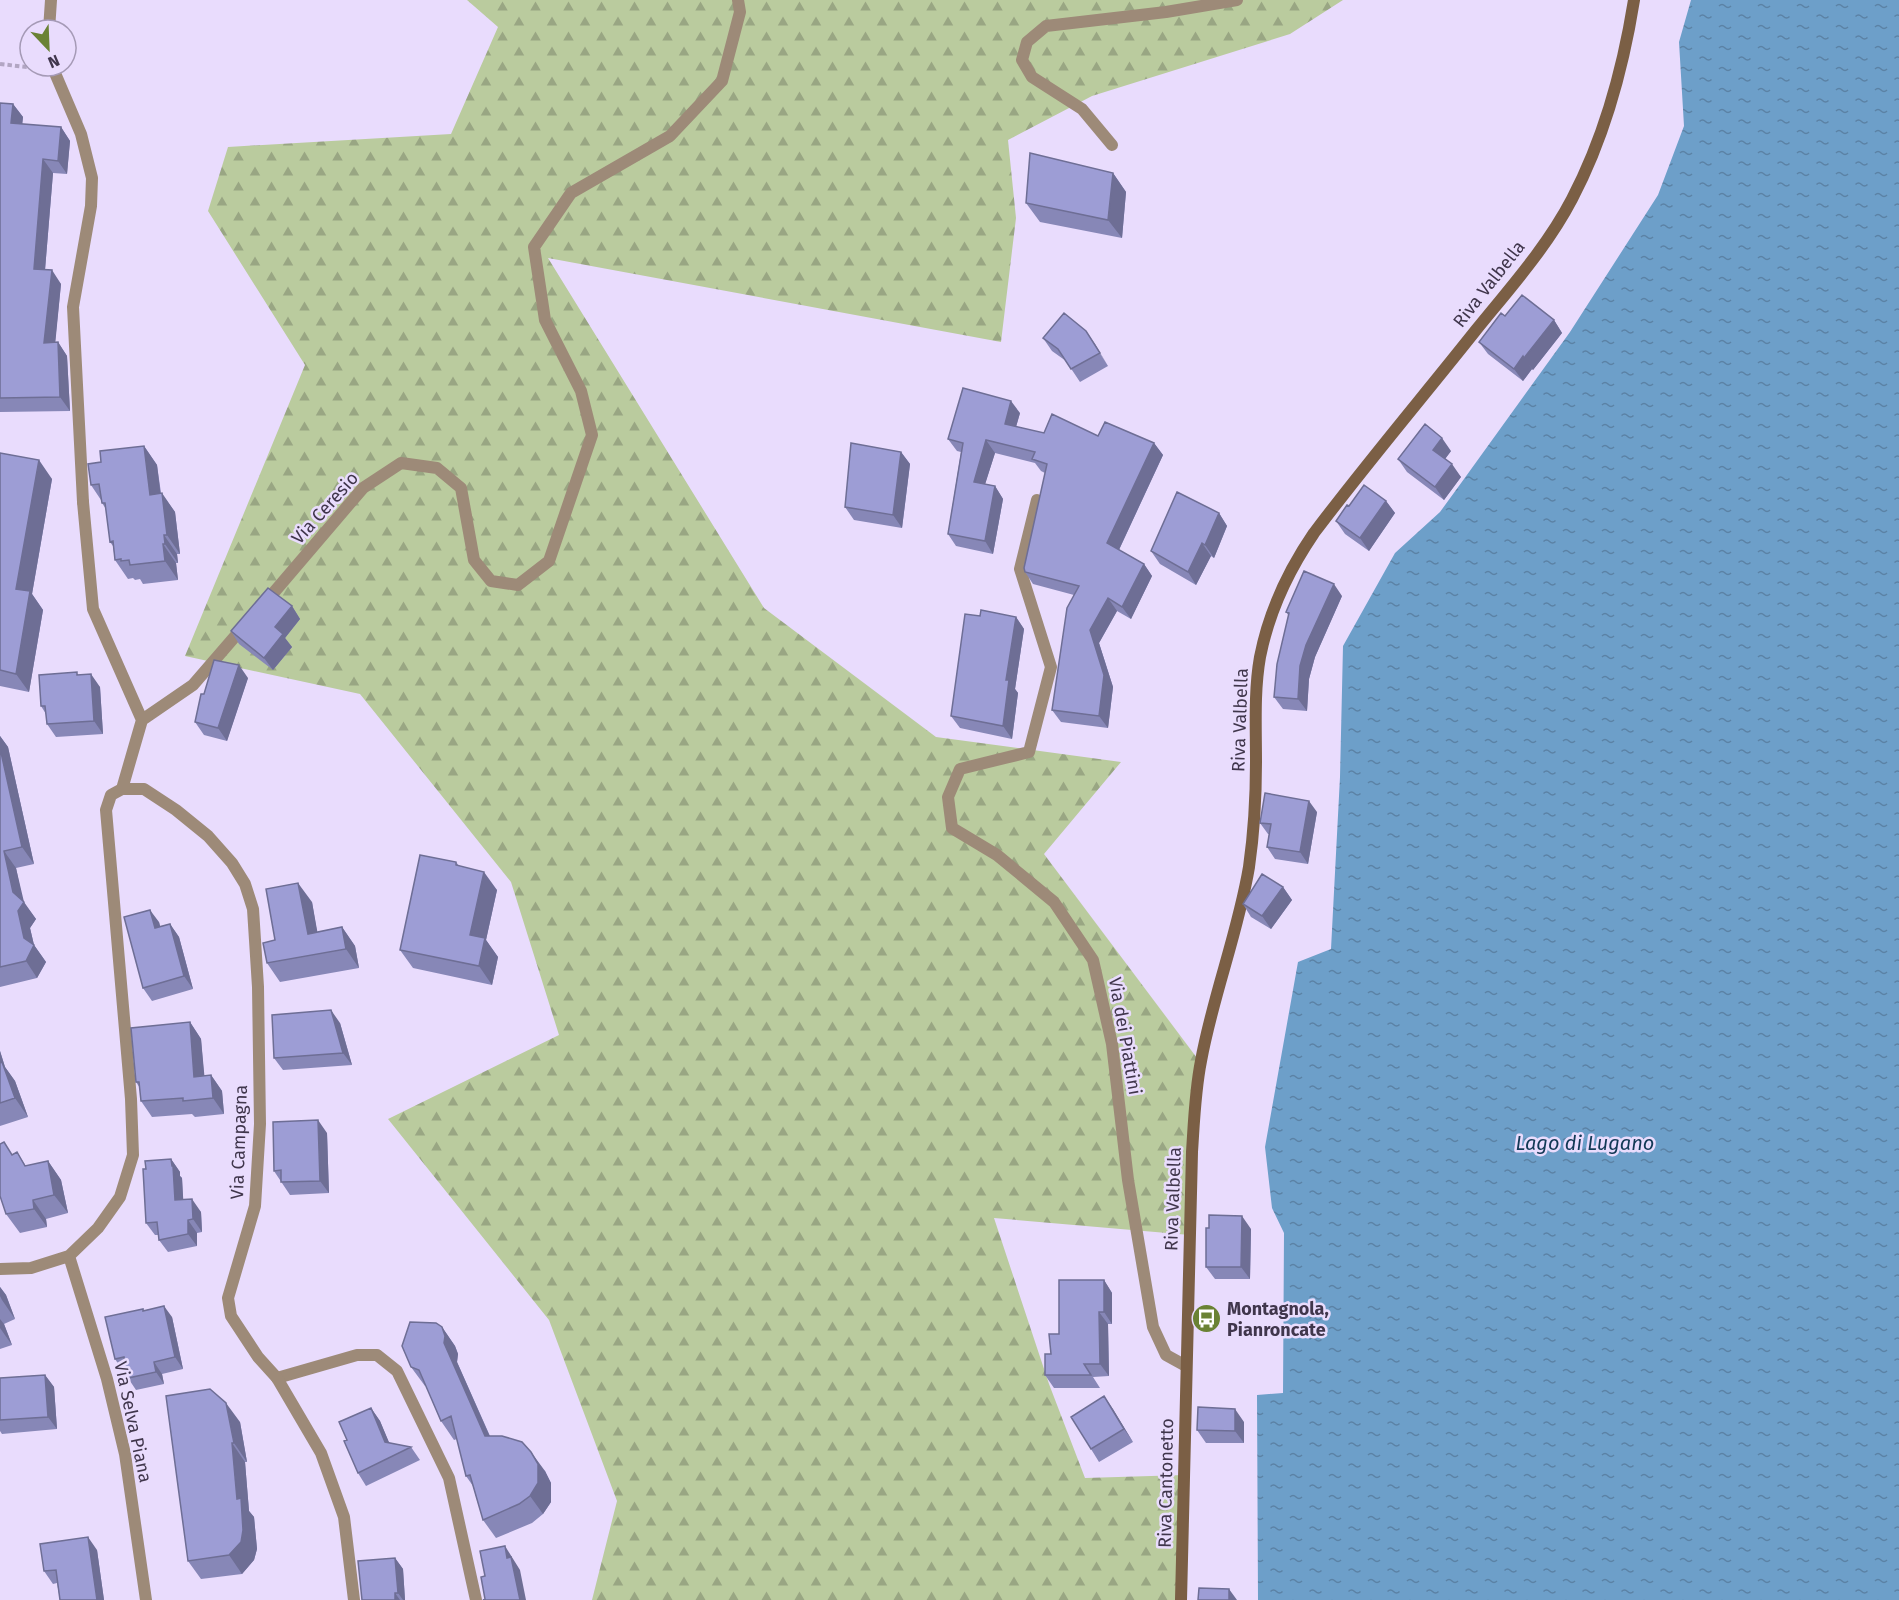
<svg xmlns="http://www.w3.org/2000/svg" width="1899" height="1600" viewBox="0 0 1899 1600" font-family="'Fira Sans',sans-serif">
	<style>
		.forest { fill: url(#forest-firs) }
		.water { fill: url(#water-ripples) }
		.lines { fill: none; stroke-linecap: round; stroke-linejoin: round }
		.path { stroke: #b2a6c3; stroke-width: 4; stroke-dasharray: 4.5 3; stroke-linecap: butt }
		.lane { stroke: #9d8a78; stroke-width: 12 }
		.street { stroke: #9d8a78; stroke-width: 12 }
		.secondary { stroke: #7b5f45; stroke-width: 12 }
		.wall { fill: #8787b7 }
		.shaded-wall { fill: #6e6e95 }
		.building { fill: #9d9dd5; stroke: #6e6e95; stroke-width: 1.5 }
		.labels { text-anchor: middle; dominant-baseline: central; stroke-width: 5; stroke-linejoin: round; paint-order: stroke }
		.street-label { font-size: 18px; fill: #40364c; stroke: #e9dcfd }
		.poi-label { font-size: 18px; font-weight: bold; fill: #40364c; stroke: #e9dcfd; text-anchor: start }
		.water-label { font-size: 20px; font-style: italic; fill: #123956; stroke: #e9dcfd }
	</style>
	<defs>
		<pattern id="forest-firs" width="22" height="20" patternUnits="userSpaceOnUse" patternTransform="scale(1.5)"><rect width="22" height="20" fill="#bacb9e"/><path d="M5 1l3.5 6h-7zM16 11l3.5 6h-7z" fill="#99a683"/></pattern>
		<pattern id="water-ripples" width="26" height="14" patternUnits="userSpaceOnUse" patternTransform="scale(1.5)"><rect width="26" height="14" fill="#6d9fc9"/><path d="M2 4q2-2 4 0t4 0M15 11q2-2 4 0t4 0" fill="none" stroke="#5b82a5"/></pattern>
	</defs>
	<rect width="100%" height="100%" fill="#e9dcfd"/>
	<!-- forest -->
	<path class="forest" d="M467,0h876l-53,34 -198,62 -84,44 8,78 -15,124 -453,-84 216,350 172,129 185,25 -77,92 156,208 -10,173 -196,-17 55,166 36,94 99,-3 -3,125h-589l25,-99 -68,-181 -161,-201 171,-84 -48,-153 -151,-188 -175,-38 120,-291 -97,-154 20,-64 223,-13 47,-107z"/>
	<!-- water -->
	<path class="water" d="M1691,0h208v1600h-641l-1,-205 26,-2 1,-160 -12,-25 -7,-61 33,-185 33,-13 9,-172 3,-131 52,-93 45,-41 24,-33 106,-147 88,-137 26,-69 -5,-84z"/>
	<g class="lines">
		<!-- path -->
		<path class="path" d="M0,64l35,4"/>
		<!-- lane -->
		<path class="lane" d="M49,30l2,-30
			M52,66l29,68 11,44 -1,28 -18,101 10,195
			M1112,145l-30,-36 -50,-32 -10,-17 5,-18 19,-16 120,-14 71,-12
			M277,1378l80,-23h20l20,16 52,107 27,122"/>
		<!-- street -->
		<path class="street" d="M1037,500l-17,69 31,98 -22,85 -69,17 -12,28 4,31 45,27 57,47 39,58 19,84 16,136 25,147 13,28 20,11
			M83,502l10,107 49,111 51,-35 51,-59
			M264,604l99,-116 38,-25 36,5 24,20 13,72 17,21 27,4 31,-24 43,-126 -11,-44 -36,-71 -11,-73 37,-54 99,-57 52,-55 18,-69 -2,-12
			M122,789h22l32,21 32,26 24,27 13,21 8,25 5,78 2,137 -5,82 -27,92 3,18 27,41 19,21 44,75 23,64 10,83
			M69,1256l38,123 18,75 21,146
			M0,1269l31,-1 38,-12 29,-28 22,-31 13,-42 -2,-56 -25,-289 5,-15 11,-6 20,-69"/>
		<!-- secondary -->
		<path class="secondary" d="M1181,1600l11,-448c2,-30 3,-61 9,-91 12,-66 37,-128 48,-194 5,-35 7,-70 7,-105 0,-35 -2,-71 4,-105 9,-46 28,-86 54,-124 52,-69 108,-135 162,-203 34,-42 71,-83 96,-131 33,-63 51,-130 62,-199"/>
	</g>
	<!-- wall -->
	<path class="wall" d="M0,103l13,1 10,13 -1,7 39,3 9,14 -3,33 -14,-1 -8,97 16,14 -6,58h3l9,14 3,55 -70,1z
		M1113,173l13,19 -4,46 -82,-16 -14,-19z
		M1505,316l49,4 8,13 -29,37 -1,-1 -9,12 -35,-27 -9,-12z
		M1086,331l22,35 -28,16 -14,-21 -14,-10 -9,-13z
		M1020,413l-4,14 28,6 54,3 56,7 9,12 -44,95 25,14 8,12 -21,43 -14,-8 -18,32 14,44 -5,41 -47,-6 -9,-12 22,-115 -41,-11 -8,-12 20,-99 -4,-2 -6,-8 -40,-10 -10,31 10,2 8,13 -10,55 -37,-8 -8,-12 13,-82 -4,-1 -9,-12z
		M144,446l13,19 4,28 14,19 5,42h-3l1,9h-2l2,17 -35,4 -3,-5 -5,1 -2,-2 -5,1 -13,-19 -2,-14 -3,-4 -4,-33 -4,-6 -1,-3 -10,-15 10,-23z
		M1451,451l-6,8 16,18 -17,23 -37,-28 -9,-13z
		M901,452l9,12 -8,64 -48,-8 -9,-13z
		M0,453l52,26 -20,115 11,16 -14,82 -29,-6z
		M1386,501l9,12 -26,38 -24,-17 -9,-13 13,-15z
		M1219,513l8,13 -13,32 -3,-2 -15,29 -36,-21 -9,-13z
		M1342,596l-27,61 -6,22 -2,32 -24,-2 -9,-12 15,-81 -3,-4z
		M292,606l8,13 -15,19 7,9 -19,23 -34,-26 -8,-13z
		M980,616l36,1 8,12 -9,60 3,4 -6,46 -52,-11 -9,-12z
		M79,675l21,12 3,47 -47,3 -9,-13 -1,-10 -5,-8z
		M248,678l-21,63 -23,-6 -9,-13 9,-28z
		M0,736l8,11 26,117 -18,4 7,34 13,17 -6,9 4,17 12,17 -9,16 -37,9z
		M1317,812l-9,52 -33,-5 -8,-12 2,-13h-1l-8,-11z
		M456,862l3,4 38,24 -11,50 12,17 -6,28 -79,-17 -13,-18z
		M1283,887l9,13 -21,29 -20,-12 -8,-13z
		M312,902l5,30 25,-5 13,19 4,22 -79,14 -13,-19 8,-23z
		M159,922l1,5 10,-3 9,13 14,52 -41,12 -9,-13z
		M190,1022l11,17 3,37 7,-1 11,16 2,23 -29,3 -3,-3 -40,3 -11,-16 -1,-13 -4,-6z
		M340,1023l12,42 -69,5 -9,-12z
		M0,1051l5,16 10,14 13,36 -28,9z
		M327,1133l2,60 -39,2 -16,-24z
		M17,1152l9,14 22,-5 13,19 7,33 -22,6 1,8 -27,6 -14,-19 7,-60z
		M171,1159l9,13v4l2,2 1,22 18,12 1,20 -5,1v13l-29,6 -9,-12 -1,-5h-3l-9,-12z
		M1251,1229l-1,50h-35l-9,-12z
		M1104,1280l8,13v31h-4l1,52 -16,1 7,11h-46l-9,-13 6,-21 8,-20z
		M0,1287l6,8 9,24 -11,5 8,21 -12,4z
		M143,1309l1,1 28,7 11,52 -21,5 2,10 -28,6 -8,-12 -2,-8 -3,1 -8,-12z
		M442,1327l13,19 3,8 -1,8 33,74 55,35 6,12v19l-8,12 -11,9 -36,15 -13,-18 -10,-34 -7,-10 -9,-37 -3,1 -13,-19 -15,-35h-1l-14,-19z
		M45,1375l9,12 3,42 -55,5 -2,-3v-53z
		M1104,1396l29,46 -34,20 -8,-13z
		M371,1408l9,13 9,22 22,4 9,13 -54,26 -8,-13 -11,-33z
		M240,1422l7,40h-2l4,49 5,6 3,32 -3,11 -12,14 -41,5 -13,-18z
		M1244,1422v21h-38l-9,-13z
		M97,1550l7,50h-44l-3,-17 -4,1 -9,-13z
		M395,1558l8,11 2,31h-43z"/>
	<!-- shaded-wall -->
	<path class="shaded-wall" d="M13,104l10,13 -2,20 -10,-14z
		M61,127l9,14 -3,33 -9,-13z
		M43,159l10,14 -9,109 -10,-13z
		M1113,173l13,19 -4,46 -14,-18z
		M52,270l9,14 -7,72 -10,-13z
		M1554,320l8,13 -29,37 -9,-12z
		M1086,331l9,13 13,22 -8,-13z
		M58,342l9,14 3,55 -10,-14z
		M1523,356l9,13 -9,12 -9,-12z
		M1011,401l9,12 -7,24 -8,-13z
		M1442,438l9,13 -9,12 -9,-13z
		M986,440l9,13 -13,41 -8,-12z
		M1154,443l9,12 -47,101 -9,-13z
		M144,446l13,19 6,49 -13,-19z
		M901,452l9,12 -8,64 -9,-13z
		M39,460l13,19 -20,115 11,16 -14,82 -13,-18v-85z
		M1452,464l9,13 -17,23 -9,-13z
		M995,486l8,13 -10,55 -8,-13z
		M162,493l13,19 5,42 -13,-19z
		M1386,501l9,12 -26,38 -9,-13z
		M1219,513l8,13 -13,32 -9,-13z
		M164,535l13,19 1,9 -13,-19z
		M1202,543l9,13 -15,29 -8,-13z
		M163,544l13,19 2,17 -13,-19z
		M1144,564l8,12 -21,43 -9,-12z
		M1334,584l8,12 -27,61 -6,22 -2,32 -9,-12 2,-33 6,-21z
		M1108,598l9,13 -18,32 14,44 -5,41 -9,-12 -9,-86z
		M292,606l8,13 -15,19 7,9 -19,23 -9,-12 11,-31z
		M1016,617l8,12 -9,60 3,4 -6,46 -9,-13 3,-46z
		M239,665l9,13 -21,63 -9,-13z
		M91,674l9,13 3,47 -9,-13z
		M0,736l8,11 26,117 -12,-17 -22,-99z
		M1309,801l8,11 -9,52 -8,-12z
		M4,851l12,17 8,34 12,17 -6,9 4,17 12,17 -9,16 -11,-17 -2,-23z
		M484,872l13,18 -11,50 12,17 -6,28 -13,-19 -9,-31z
		M298,883l14,19 9,50 -13,-18z
		M1283,887l9,13 -21,29 -9,-13z
		M150,910l9,12 5,19 -9,-13z
		M170,924l9,13 14,52 -9,-13z
		M342,927l13,19 4,22 -13,-19z
		M331,1010l9,13 12,42 -9,-12z
		M190,1022l11,17 5,54 -12,-16z
		M0,1051l5,16 10,14 13,36 -13,-19 -15,-31z
		M211,1075l11,16 2,23 -11,-16z
		M318,1120l9,13 2,60 -9,-12z
		M171,1159l9,13v4l2,2 2,35 -9,-13z
		M48,1161l13,19 7,33 -14,-18z
		M192,1199l9,13 1,20 -9,-13z
		M33,1200l13,19 1,8 -13,-18z
		M1242,1216l9,13 -1,50 -9,-12z
		M188,1220l9,13v13l-9,-12z
		M1104,1280l8,13v31l-8,-12z
		M0,1287l6,8 9,24 -13,-19 -2,-4z
		M164,1306l8,11 11,52 -8,-12z
		M1099,1312l9,12 1,52 -9,-12z
		M0,1319l4,5 8,21 -12,-17z
		M442,1327l13,19 3,8 -1,8 41,93 -13,-19 -41,-93z
		M154,1362l8,12 2,10 -8,-12z
		M45,1375l9,12 3,42 -9,-12z
		M1104,1396l9,13 20,33 -9,-13z
		M226,1403l14,19 7,40 -13,-19z
		M371,1408l9,13 14,33 -9,-12z
		M1235,1409l9,13v21l-9,-12z
		M232,1443l13,19 4,49 5,6 3,32 -3,11 -12,14 -13,-19 8,-56z
		M531,1452l14,19 6,12v19l-8,12 -13,-18z
		M88,1537l9,13 7,50h-7z
		M505,1546l15,24 6,30h-6l-13,-42z
		M395,1558l8,11 2,31h-2l-5,-7z
		M1229,1589l8,11h-8z
		M395,1593l5,7h-5z"/>
	<!-- building -->
	<path class="building" d="M0,103l13,1 -2,19 50,4 -3,34 -15,-2 -9,110 18,1 -8,73 14,-1 2,55 -60,1z
		M1030,153l83,20 -5,47 -82,-17z
		M1522,295l32,25 -30,38 -1,-2 -9,13 -35,-27 22,-29 4,3z
		M1064,313l22,18 14,22 -29,16 -13,-20 -15,-11z
		M963,388l48,13 -6,23 39,9 8,-19 46,22 7,-14 49,21 -47,100 37,21 -22,43 -14,-9 -18,32 14,45 -5,41 -47,-6 15,-102 12,-22 -54,-14 -1,-4 23,-104 -15,-5 3,-7 -49,-12 -12,42 21,4 -10,55 -37,-7 15,-91 -15,-4z
		M1425,424l17,14 -9,12 19,14 -17,23 -37,-28z
		M851,443l50,9 -8,63 -48,-8z
		M144,446l6,49 12,-2 5,42h-3l1,9h-2l2,17 -35,4 -1,-5 -8,1v-2l-6,1 -2,-19 -3,1 -5,-39h-3l-3,-19 -8,1 -3,-21 13,-2 -1,-11z
		M0,453l39,7 -23,129 14,2 -14,83 -16,-4z
		M1364,485l22,16 -26,37 -24,-17 11,-16 2,1z
		M1177,492l42,21 -14,32 -3,-2 -14,29 -37,-21z
		M1304,571l30,13 -28,61 -6,21 -2,33 -24,-2 3,-33 12,-51 -3,-1z
		M268,588l24,18 -17,21 8,7 -19,24 -33,-27z
		M981,610l35,7 -10,63h3l-6,46 -52,-10 14,-102 15,2z
		M214,660l25,5 -21,63 -23,-6 6,-28h3z
		M77,672v3l14,-1 3,47 -47,3 -2,-18h-4l-2,-31z
		M0,748l22,99 -18,4 9,41 11,10 -6,9 6,27 10,7 -8,16 -26,6z
		M1265,793l44,8 -9,51 -33,-5 4,-23 -11,-1z
		M420,855l36,7v3l28,7 -14,63 15,3 -6,28 -79,-16z
		M1262,874l21,13 -21,29 -19,-12z
		M298,883l10,51 34,-7 4,22 -79,14 -4,-20 12,-3 -9,-51z
		M150,910l5,18 15,-4 14,52 -41,12 -19,-71z
		M331,1010l12,43 -69,5 -2,-43z
		M190,1022l4,55 17,-2 2,23 -30,3v-3l-42,3 -2,-19h-3l-5,-54z
		M2,1062l13,36 -15,5v-40z
		M318,1120l2,61 -39,1v-12l-7,1 -1,-49z
		M4,1142l8,13 5,-3 8,14 23,-5 6,34 -21,5 1,9 -28,5 -6,-18v-52z
		M171,1159l1,7h1l2,34 17,-1 1,20 -5,1v14l-29,6 -2,-18 -11,1 -3,-54h3l-1,-8z
		M1209,1215l33,1 -1,51h-35v-39h3z
		M1059,1280h45v32h-5l1,52h-16l7,11h-46v-21h6l-2,-20h10z
		M164,1306l11,51 -21,5 2,10 -28,6 -4,-21 -9,2 -10,-42 38,-8v2z
		M410,1322l26,1 6,4 3,9 -1,7 41,93h17l20,6 9,10 7,12v19l-8,13 -11,8 -36,16 -13,-45 -4,1 -15,-60 -10,5 -22,-51 -8,-3 -9,-21z
		M45,1375l3,42 -48,3v-42z
		M210,1389l16,14 8,40h-2l5,56 4,-1 2,32 -2,12 -12,13 -41,6 -22,-165z
		M1104,1396l20,33 -33,20 -20,-32z
		M1198,1407l37,2v22l-38,-1z
		M371,1408l14,34 26,5 -53,26 -14,-32 3,-1 -8,-18z
		M88,1537l9,63h-37l-4,-30 -12,1 -4,-27z
		M505,1546l2,12 4,-1 9,43h-37l2,-1 -4,-22 4,-1 -5,-25z
		M395,1558l3,35h-3v7h-33l-4,-39z
		M1199,1588l30,1v11h-31z"/>
	<!-- icons -->
	<defs>
		<symbol id="bus-disc" viewBox="-11 -11 22 22"><circle r="9.5" fill="#6a8234" stroke="#e9dcfd"/><path d="M-5-6H5V4H4V6H2V4H-2V6H-4V4H-5ZM-3.5-4V0h7V-4ZM-3.5 1.2v1.5H-2V1.2ZM2 1.2v1.5H3.5V1.2Z" fill="#fff"/></symbol>
	</defs>
	<g fill-rule="evenodd">
		<use href="#bus-disc" x="1190" y="1302" width="33" height="33"/>
	</g>
	<g class="labels">
		<!-- street labels -->
		<g class="street-label">
			<text transform="translate(1489 284) rotate(-52)">Riva Valbella</text>
			<text transform="translate(325 508) rotate(-48)">Via Ceresio</text>
			<text transform="translate(1240 720) rotate(-88)">Riva Valbella</text>
			<text transform="translate(1125 1036) rotate(80)">Via dei Piattini</text>
			<text transform="translate(239 1142) rotate(-88)">Via Campagna</text>
			<text transform="translate(1173 1199) rotate(-88)">Riva Valbella</text>
			<text transform="translate(133 1422) rotate(78)">Via Selva Piana</text>
			<text transform="translate(1166 1483) rotate(-89)">Riva Cantonetto</text>
		</g>
		<!-- poi labels -->
		<g class="poi-label">
			<text x="1227" y="1309">Montagnola,<tspan x="1227" dy="21">Pianroncate</tspan></text>
		</g>
		<!-- water labels -->
		<g class="water-label">
			<text x="1585" y="1143">Lago di Lugano</text>
		</g>
	</g>
	<!-- north arrow -->
	<g transform="translate(48 48) rotate(157)"><circle r="28" fill="#e9dcfd" stroke="#a59ab6" stroke-width="1.5"/>
	<path d="M0-4.5L10 22L0 15L-10 22Z" fill="#6a8234"/>
	<text y="-9" font-size="16" font-weight="bold" text-anchor="middle" fill="#40364c">N</text>
	</g>
</svg>
